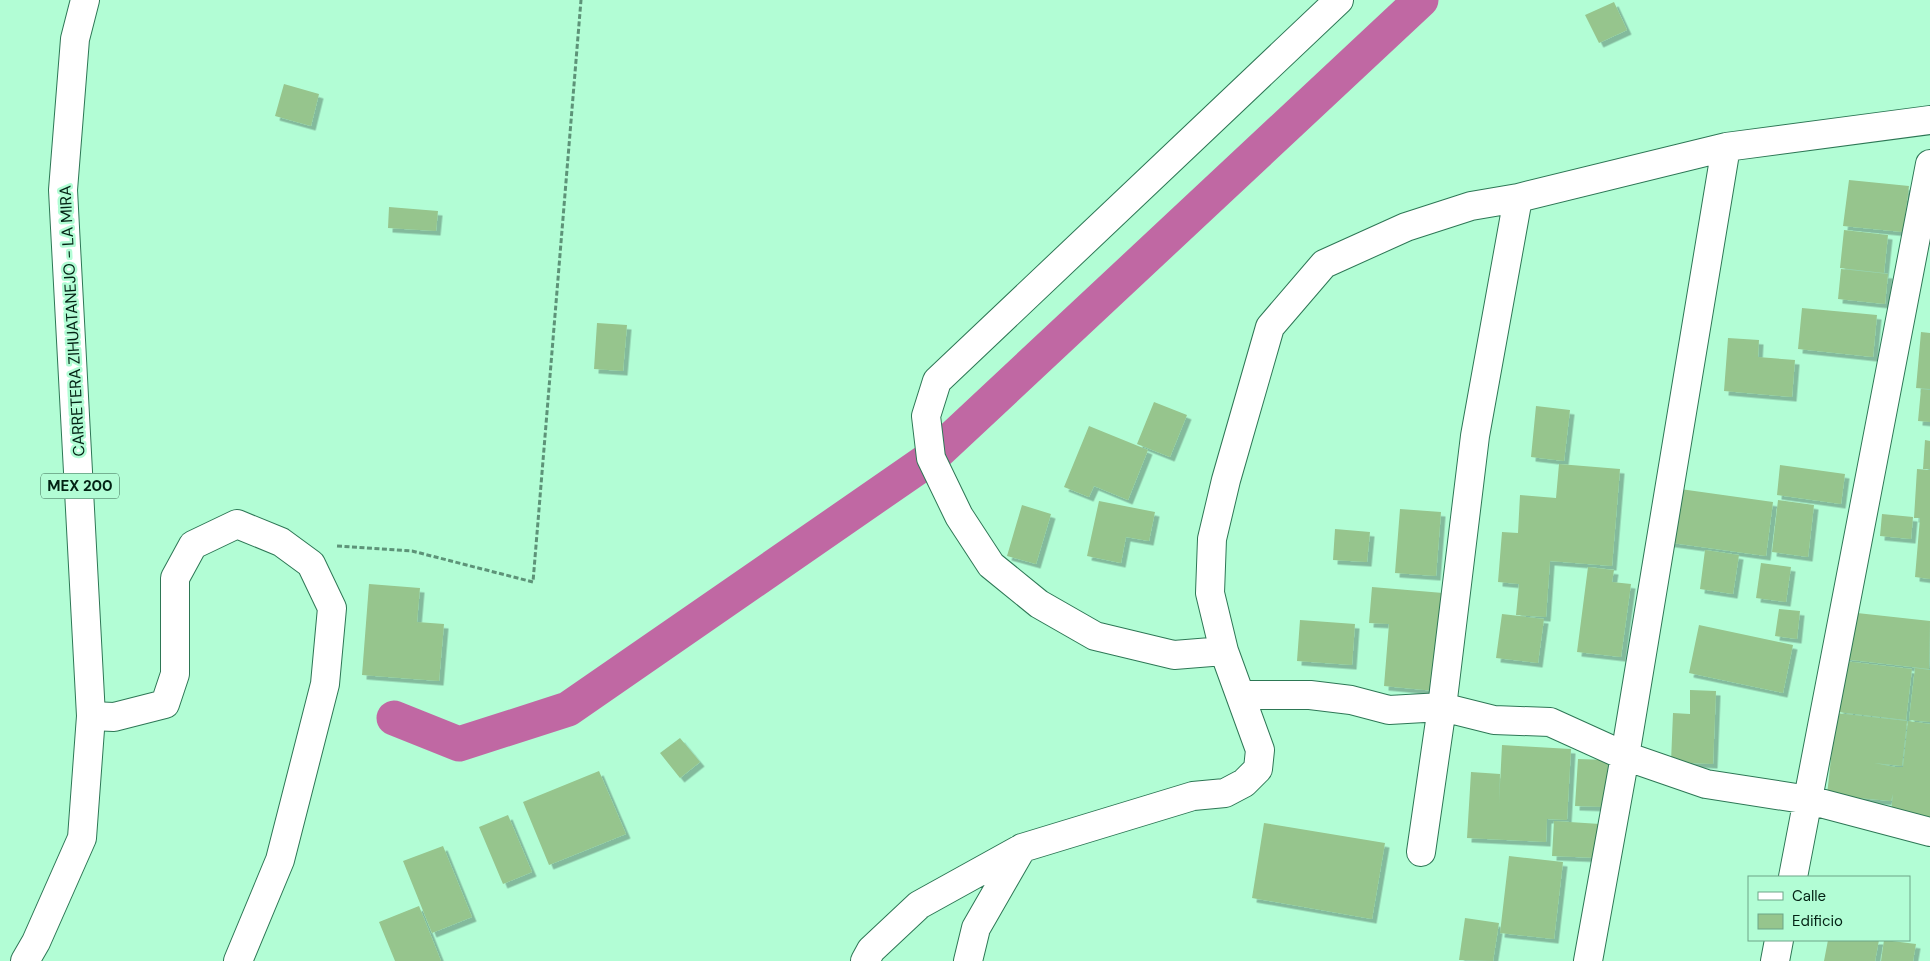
<svg xmlns="http://www.w3.org/2000/svg" width="1930" height="961" viewBox="0 0 1930 961" font-family="'DM Sans',sans-serif">
	<style>
		.lines { fill: none; stroke-linecap: round; stroke-linejoin: round }
		.canal { stroke: #c068a3; stroke-width: 35 }
		.building { fill: #96c58d; filter: url(#shadow) }
		.minor-casing { stroke: #2d7755; stroke-width: 30 }
		.highway-casing { stroke: #2d7755; stroke-width: 30 }
		.path { stroke: #5d9378; stroke-width: 3; stroke-dasharray: 5 2.5; stroke-linecap: butt }
		.minor { stroke: #fff; stroke-width: 28 }
		.highway { stroke: #fff; stroke-width: 28 }
		.labels { text-anchor: middle; dominant-baseline: central; stroke-width: 5; stroke-linejoin: round; paint-order: stroke }
		.shield { fill: #b2fdd5; stroke: #38644e; stroke-width: 1 }
		.shield-label { font-size: 15px; font-weight: bold; fill: #032214 }
		.street-label { font-size: 16px; fill: #032214; stroke: #b2fdd5 }
	</style>
	<defs>
		<filter id="shadow"><feDropShadow dx="4.5" dy="4.5" stdDeviation="0" flood-color="#0004"/></filter>
	</defs>
	<rect width="100%" height="100%" fill="#b2fdd5"/>
	<g class="lines">
		<!-- canal -->
		<path class="canal" d="M394,718l65,26 109,-35 363,-251 490,-458"/>
	</g>
	<!-- building -->
	<path class="building" d="M1614,2l13,28 -28,13 -14,-28z
		M284,84l35,10 -8,32 -36,-10z
		M1849,180l60,6 -6,46 -60,-6z
		M389,207l49,4 -2,20 -48,-3z
		M1844,230l44,5 -4,38 -44,-5z
		M1841,269l47,5 -3,30 -47,-5z
		M1802,308l75,7 -4,42 -75,-8z
		M597,323l30,2 -4,46 -29,-2z
		M1921,332l9,1v56l-14,-1z
		M1728,338l31,2 -1,17 37,3 -3,37 -68,-6z
		M1921,389l9,1v32l-12,-1z
		M1154,402l33,13 -17,42 -33,-13z
		M1536,406l34,4 -6,51 -33,-4z
		M1089,426l59,24 -20,50 -34,-14 -5,11 -25,-10z
		M1925,440l5,1v28h-7z
		M1559,464l61,5 -8,97 -62,-5 -4,56 -30,-2 3,-31 -21,-2 4,-50 16,1 2,-38 36,3z
		M1780,465l65,9 -4,30 -64,-9z
		M1917,469l13,1v109l-15,-2 5,-59h-6z
		M1673,488l100,14 -7,54 -101,-14z
		M1778,500l36,5 -6,52 -36,-5z
		M1099,501l56,11 -6,29 -23,-4 -5,26 -34,-7z
		M1022,505l29,9 -15,50 -29,-8z
		M1400,509l41,3 -5,64 -41,-3z
		M1882,514l31,3 -2,22 -31,-3z
		M1335,529l35,3 -3,30 -34,-2z
		M1705,550l34,5 -6,39 -33,-5z
		M1761,563l30,4 -5,35 -30,-4z
		M1588,567l26,3 -2,12 19,2 -10,73 -44,-5z
		M369,584l51,4 -3,34 27,2 -5,57 -77,-6z
		M1372,587l71,6 -8,98 -51,-5 5,-62 -20,-1z
		M1779,609l21,2 -3,28 -22,-3z
		M1848,612l82,9 -1,48 -86,-10z
		M1502,614l42,5 -6,44 -42,-5z
		M1300,620l55,4 -3,41 -55,-4z
		M1699,625l94,20 -10,48 -94,-20z
		M1844,661l68,8 -6,51 -68,-8z
		M1915,668l15,2v52l-21,-2z
		M1690,690l26,1 -3,73 -42,-2 2,-49 17,1z
		M1836,713l71,8 -5,45 -28,-3 21,4h8l5,-46 22,3v101l-40,-5 3,-26 -2,7 -64,-6z
		M680,738l20,24 -20,16 -20,-25z
		M1502,745l69,4 -4,71 -20,-1 -1,23 -79,-4 4,-66 29,2 -1,31z
		M1578,759l30,1 -2,47 -31,-1z
		M599,771l27,63 -77,31 -26,-63z
		M508,815l24,57 -29,12 -24,-57z
		M1554,821l46,3 -1,34 -47,-2z
		M1264,823l121,20 -13,76 -120,-21z
		M443,846l29,71 -40,16 -29,-72z
		M1509,856l54,6 -9,77 -54,-6z
		M419,906l22,55h-46l-16,-39z
		M1465,918l34,5 -6,38 -34,-1z
		M1828,940h51l-4,21h-51z
		M1884,940l32,4 -3,17h-32z"/>
	<g class="lines">
		<defs>
			<path id="minor" d="M1726,147l-101,609 81,28 103,16 121,32
				M1224,651l-50,4 -79,-19 -56,-32 -48,-39 -32,-49 -28,-58 -5,-42 11,-35 402,-381
				M1241,695h69l41,5 38,10 53,-3 52,13 56,2 75,34 -37,205
				M91,716l23,1 51,-13 10,-30v-96l18,-33 44,-21 44,18 30,22 21,44 -7,76 -45,176 -42,101
				M1421,852l21,-145 33,-271 43,-238
				M1793,877l137,-713
				M865,961l6,-11 48,-45 103,-57 171,-52 32,-3 19,-10 14,-14 2,-19 -36,-99 -14,-58 2,-54 14,-59 44,-153 54,-63 82,-37 65,-21 47,-8 208,-51 204,-27
				M968,961l8,-33 46,-80
				M1775,961l4,-21"/>
			<path id="highway" d="M25,961l11,-19 46,-104 9,-122 -28,-526 12,-151 10,-39"/>
		</defs>
		<!-- minor casing -->
		<use href="#minor" class="minor-casing"/>
		<!-- highway casing -->
		<use href="#highway" class="highway-casing"/>
		<!-- path -->
		<path class="path" d="M337,546l75,5 121,31 48,-582"/>
		<!-- minor -->
		<use href="#minor" class="minor"/>
		<!-- highway -->
		<use href="#highway" class="highway"/>
	</g>
	<g class="labels">
		<!-- shield labels -->
		<rect class="shield" x="41" y="473.5" width="78" height="25" rx="4"/>
		<g class="shield-label">
			<text x="80" y="486">MEX 200</text>
		</g>
		<!-- street labels -->
		<g class="street-label">
			<text transform="translate(72 321) rotate(-93)">CARRETERA ZIHUATANEJO - LA MIRA</text>
		</g>
	</g>
	<!-- legend -->
	<rect x="1748" y="876" width="162" height="65" fill="#b2fdd5" stroke="#6ca588"/>
	<rect x="1758" y="892" width="25" height="8" fill="#ffffff" stroke="#6ca588"/>
	<text x="1792" y="901" font-size="15" fill="#032214">Calle</text>
	<rect x="1758" y="914" width="25" height="15" fill="#96c58d" stroke="#6ca588"/>
	<text x="1792" y="926" font-size="15" fill="#032214">Edificio</text>
</svg>
